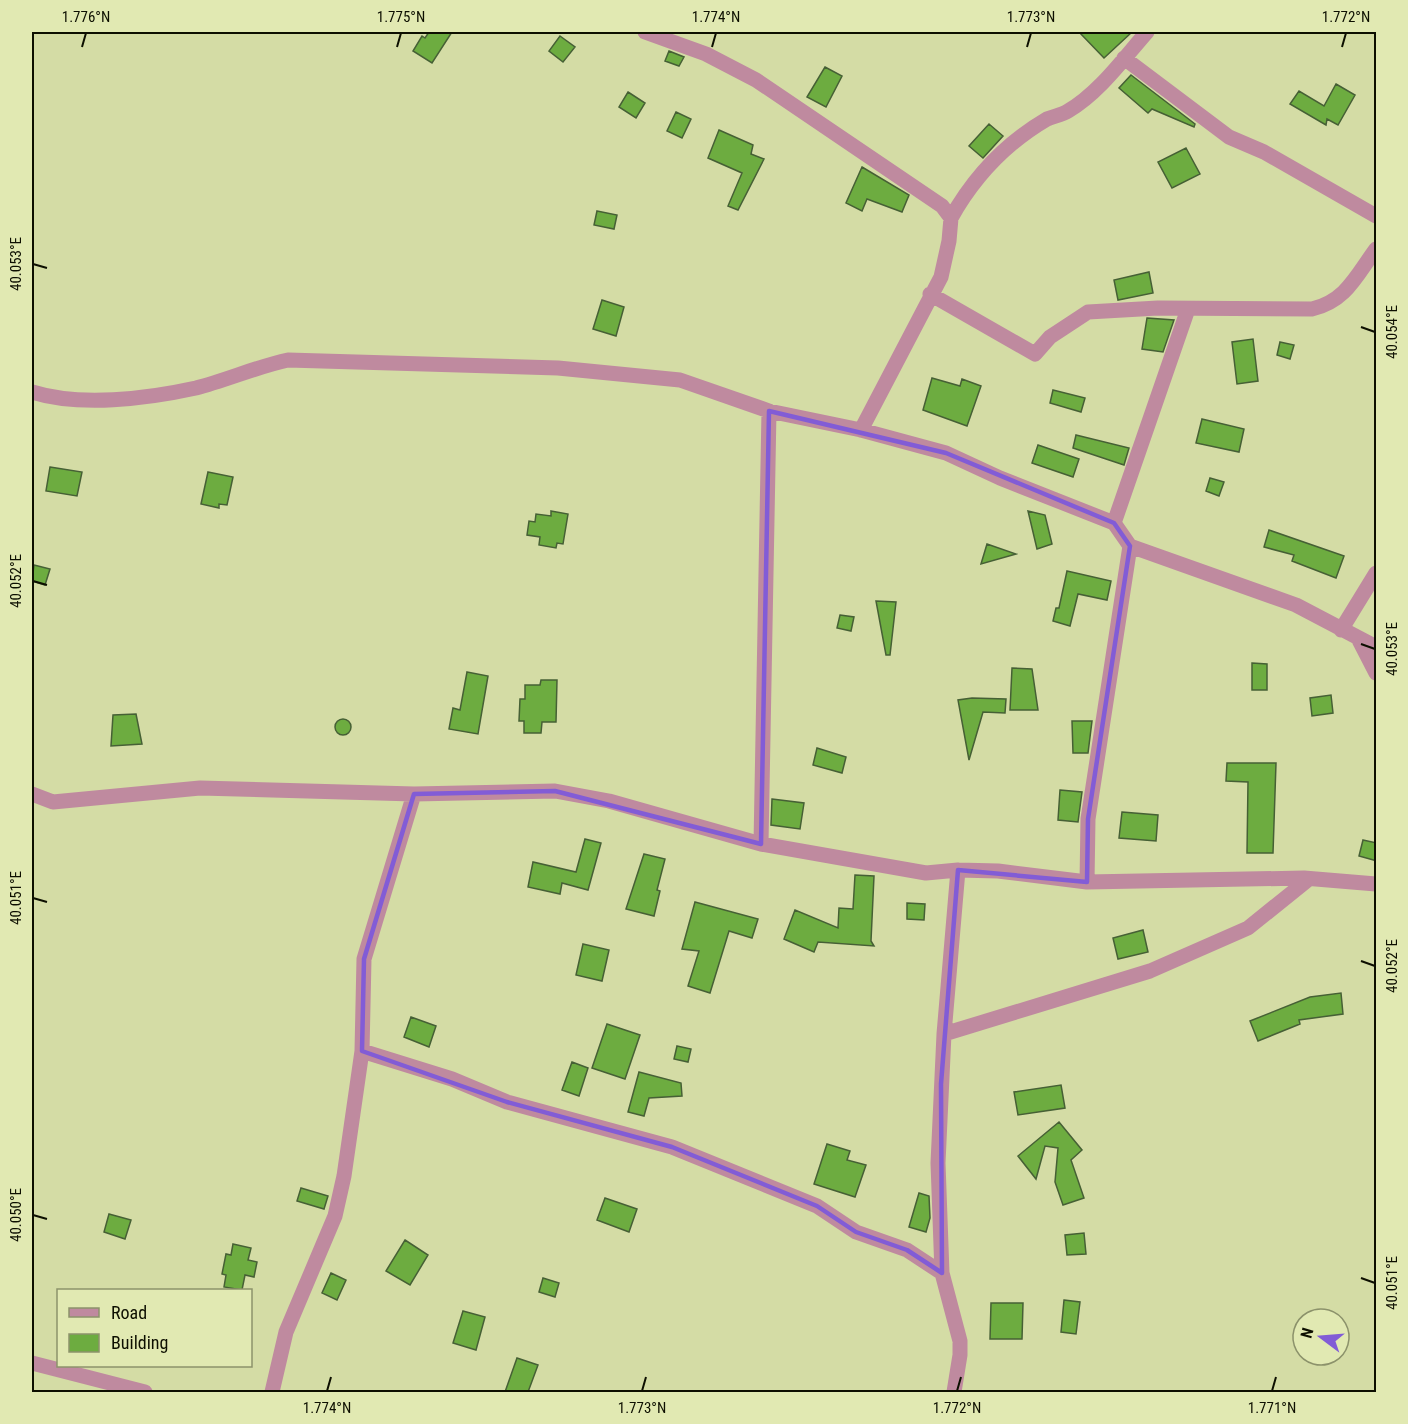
<svg xmlns="http://www.w3.org/2000/svg" width="1408" height="1424" viewBox="0 0 1408 1424" font-family="'Roboto Condensed',sans-serif">
	<style>
		.building { fill: #6dac40; stroke: #466035; stroke-width: 1.5 }
		.lines { fill: none; stroke-linecap: round; stroke-linejoin: round }
		.minor { stroke: #bf8a9f; stroke-width: 15 }
		.marked { fill: none; stroke: #825cd6; stroke-width: 4.5; stroke-linejoin: round }
		.ticks { fill: none; stroke: #0d0f00; stroke-width: 2 }
		.neatline { fill: none; stroke: #0d0f00; stroke-width: 2 }
		.ticks-label { font-size: 15px; text-anchor: middle; fill: #0d0f00 }
	</style>
	<rect width="100%" height="100%" fill="#d4dca5"/>
	<!-- building -->
	<path class="building" d="M429,32h23l-20,31 -19,-12 9,-15 3,2z
		M1079,32h53l-28,26z
		M560,36l15,11 -12,15 -14,-11z
		M669,51l15,6 -5,9 -14,-5z
		M825,67l17,9 -16,31 -19,-10z
		M1131,75l64,49 -1,3 -42,-18 -4,4 -29,-25z
		M1336,84l19,11 -17,30 -11,-6 -1,6 -36,-21 9,-13 25,15z
		M628,92l17,11 -9,15 -17,-11z
		M676,112l15,7 -9,19 -15,-7z
		M989,124l14,12 -20,22 -14,-12z
		M719,130l34,15 -2,9 13,5 -26,51 -10,-4 14,-33 -34,-15z
		M1186,148l14,26 -28,14 -14,-26z
		M862,167l47,28 -7,17 -35,-13 -5,12 -16,-8z
		M597,211l20,4 -3,14 -20,-4z
		M1149,272l4,21 -35,7 -4,-20z
		M602,300l22,7 -8,29 -23,-7z
		M1147,318l27,2 -11,32 -21,-3z
		M1253,339l5,42 -21,3 -5,-42z
		M1280,342l14,3 -4,14 -13,-4z
		M932,378l28,8 2,-7 19,7 -14,40 -44,-16z
		M1053,390l32,8 -4,14 -31,-9z
		M1202,419l42,10 -5,23 -43,-9z
		M1076,435l53,13 -5,17 -51,-17z
		M1038,445l41,14 -6,18 -41,-14z
		M50,467l32,5 -5,24 -31,-5z
		M208,472l25,5 -6,28 -8,-1v4l-18,-4z
		M1210,478l14,4 -5,14 -13,-5z
		M551,511l17,3 -5,30 -6,-1 -1,5 -17,-3 1,-8 -13,-2 2,-14 6,1 1,-8 15,2z
		M1028,511l17,4 7,29 -15,5z
		M1269,530l75,26 -8,22 -44,-17 2,-6 -30,-8z
		M987,544l29,10 -35,10z
		M34,565l16,4 -5,16 -13,-4z
		M1067,571l44,10 -4,19 -29,-6 -8,32 -17,-5 3,-13h3z
		M876,601l20,1 -6,53h-4z
		M840,615l14,2 -3,14 -14,-3z
		M1252,663l15,1v26h-15z
		M1012,668l20,1 6,41h-28z
		M467,672l21,4 -10,58 -29,-5 4,-21 7,2z
		M541,680h16l-1,42h-14l-1,11h-17v-12h-5l1,-22h5v-14h15z
		M1331,695l2,18 -21,3 -2,-18z
		M972,698l34,1 -1,14 -22,-1 -14,48 -11,-60z
		M136,714l6,30 -31,2 2,-31z
		M335 727a8 8 0 1 1 16 0a8 8 0 1 1-16 0Z
		M1072,721h20l-4,32h-15z
		M817,748l29,9 -4,16 -29,-8z
		M1227,763h49l-3,90h-26l1,-71 -22,-1z
		M1060,790l22,2 -4,30 -20,-2z
		M772,799l32,4 -4,26 -29,-4z
		M1122,812l36,3 -2,26 -37,-3z
		M585,839l16,4 -13,47 -26,-7 -2,11 -32,-7 5,-25 43,10z
		M1363,840l14,3v18l-18,-5z
		M644,854l21,5 -8,31 3,1 -6,25 -28,-7z
		M855,875l19,1 -3,65 3,5 -56,-4 -4,10 -30,-13 11,-29 43,18 1,-20 14,1z
		M695,902l63,17 -6,19 -23,-7 -19,62 -22,-7 11,-35 -17,-2z
		M907,903l18,1 -1,16 -17,-1z
		M1143,930l5,22 -30,7 -5,-21z
		M583,944l26,6 -7,31 -26,-6z
		M1341,993l2,21 -44,6 1,4 -42,17 -8,-20 60,-24z
		M411,1017l25,9 -7,21 -25,-10z
		M607,1024l33,11 -15,44 -33,-11z
		M677,1046l14,3 -3,13 -14,-3z
		M572,1062l16,6 -9,28 -17,-6z
		M639,1072l42,11 1,13 -33,2 -5,18 -16,-4z
		M1061,1085l4,23 -47,7 -4,-23z
		M1059,1122l23,28 -11,10 13,38 -21,7 -8,-23 3,-34 -13,-2 -9,33 -18,-23z
		M827,1144l23,7 -3,9 19,5 -11,32 -41,-13z
		M301,1188l27,8 -4,13 -27,-8z
		M919,1193l10,3 1,22 -4,14 -17,-5z
		M605,1198l32,11 -8,23 -32,-12z
		M109,1214l22,6 -6,19 -21,-7z
		M1084,1233l2,21 -19,1 -2,-20z
		M405,1240l23,15 -18,30 -24,-14z
		M233,1244l18,4 -3,12 9,2 -3,15 -9,-2 -3,15 -18,-3 2,-12 -4,-1 4,-20 5,1z
		M331,1273l15,7 -9,20 -15,-7z
		M543,1278l16,5 -4,14 -16,-5z
		M1064,1300l16,2 -4,32 -15,-2z
		M991,1303h32l-1,36h-32z
		M463,1311l22,6 -9,33 -23,-7z
		M517,1358l21,7 -10,27h-23z"/>
	<g class="lines">
		<!-- minor -->
		<path class="minor" d="M645,32l61,22 50,26 186,126 9,12 -2,23 -8,36 -80,153
			M1124,58l105,79 35,15 112,64
			M951,218c23,-41 55,-75 96,-99 7,-3 15,-4 21,-8 31,-18 56,-53 79,-79
			M930,294l105,60 15,-17 38,-25 70,-4 154,1c34,-8 44,-33 64,-60
			M32,392c48,15 114,7 164,-4 31,-8 60,-21 92,-28l270,8 122,12 89,31 92,19 85,23 54,25 114,45 16,23 166,59 80,42
			M1114,523l74,-214
			M1341,630l35,-57
			M1359,640l17,33
			M32,794l21,8 147,-14 214,6 141,-3 54,10 152,43 165,29 32,-3 40,1 89,11 217,-4 72,6
			M761,844l8,-433
			M1087,882l1,-63 42,-273
			M944,1034l206,-63 98,-43 61,-49
			M362,1051l90,28 55,23 165,45 145,59 39,26 51,18 35,23
			M32,1363l113,29
			M272,1392l14,-60 49,-116 9,-40 18,-125 2,-92 50,-165
			M954,1392l6,-37v-14l-18,-68 -4,-110 6,-129 14,-164"/>
	</g>
	<!-- marked area -->
	<path class="marked" d="M769,411l177,42 168,70 16,23 -42,273 -1,63 -129,-12 -17,214 1,189 -35,-23 -51,-18 -39,-26 -145,-59 -165,-45 -145,-51 2,-92 50,-165 141,-3 206,53z"/>
	<!-- ticks -->
	<path class="ticks" d="M82,47l4,-14M397,47l4,-14M712,47l4,-14M1027,47l4,-14M1342,47l4,-14M33,264l14,4M1361,327l14,5M33,581l14,4M1361,644l14,5M33,898l14,4M1361,961l14,5M33,1215l14,4M1361,1278l14,5M327,1391l4,-14M642,1391l4,-14M957,1391l4,-14M1272,1391l4,-14"/>
	<!-- border -->
	<rect width="1408" height="1424" fill="none" stroke="#e1e9b2" stroke-width="66"/>
	<!-- legend -->
	<rect x="57" y="1289" width="195" height="78" fill="#e1e9b2" stroke="#8c926b" stroke-width="1.5"/>
	<rect x="69" y="1308" width="30" height="9" fill="#bf8a9f" stroke="#8c926b" stroke-width="1.5"/>
	<text x="111" y="1319" font-size="18" fill="#0d0f00">Road</text>
	<rect x="69" y="1334" width="30" height="18" fill="#6dac40" stroke="#8c926b" stroke-width="1.5"/>
	<text x="111" y="1349" font-size="18" fill="#0d0f00">Building</text>
	<!-- north arrow -->
	<g transform="translate(1321 1337) rotate(286)"><circle r="28" fill="#e1e9b2" stroke="#8c926b" stroke-width="1.5"/>
	<path d="M0-4.5L10 22L0 15L-10 22Z" fill="#825cd6"/>
	<text y="-9" font-size="16" font-weight="bold" text-anchor="middle" fill="#0d0f00">N</text>
	</g>
	<rect x="33" y="33" width="1342" height="1358" class="neatline"/>
	<g class="ticks-label">
		<text x="86" y="22">1.776°N</text>
		<text x="401" y="22">1.775°N</text>
		<text x="716" y="22">1.774°N</text>
		<text x="1031" y="22">1.773°N</text>
		<text x="1346" y="22">1.772°N</text>
		<text transform="translate(16 264) rotate(-90)" y="5">40.053°E</text>
		<text transform="translate(1392 332) rotate(-90)" y="5">40.054°E</text>
		<text transform="translate(16 581) rotate(-90)" y="5">40.052°E</text>
		<text transform="translate(1392 649) rotate(-90)" y="5">40.053°E</text>
		<text transform="translate(16 898) rotate(-90)" y="5">40.051°E</text>
		<text transform="translate(1392 966) rotate(-90)" y="5">40.052°E</text>
		<text transform="translate(16 1215) rotate(-90)" y="5">40.050°E</text>
		<text transform="translate(1392 1283) rotate(-90)" y="5">40.051°E</text>
		<text x="327" y="1413">1.774°N</text>
		<text x="642" y="1413">1.773°N</text>
		<text x="957" y="1413">1.772°N</text>
		<text x="1272" y="1413">1.771°N</text>
	</g>
</svg>
